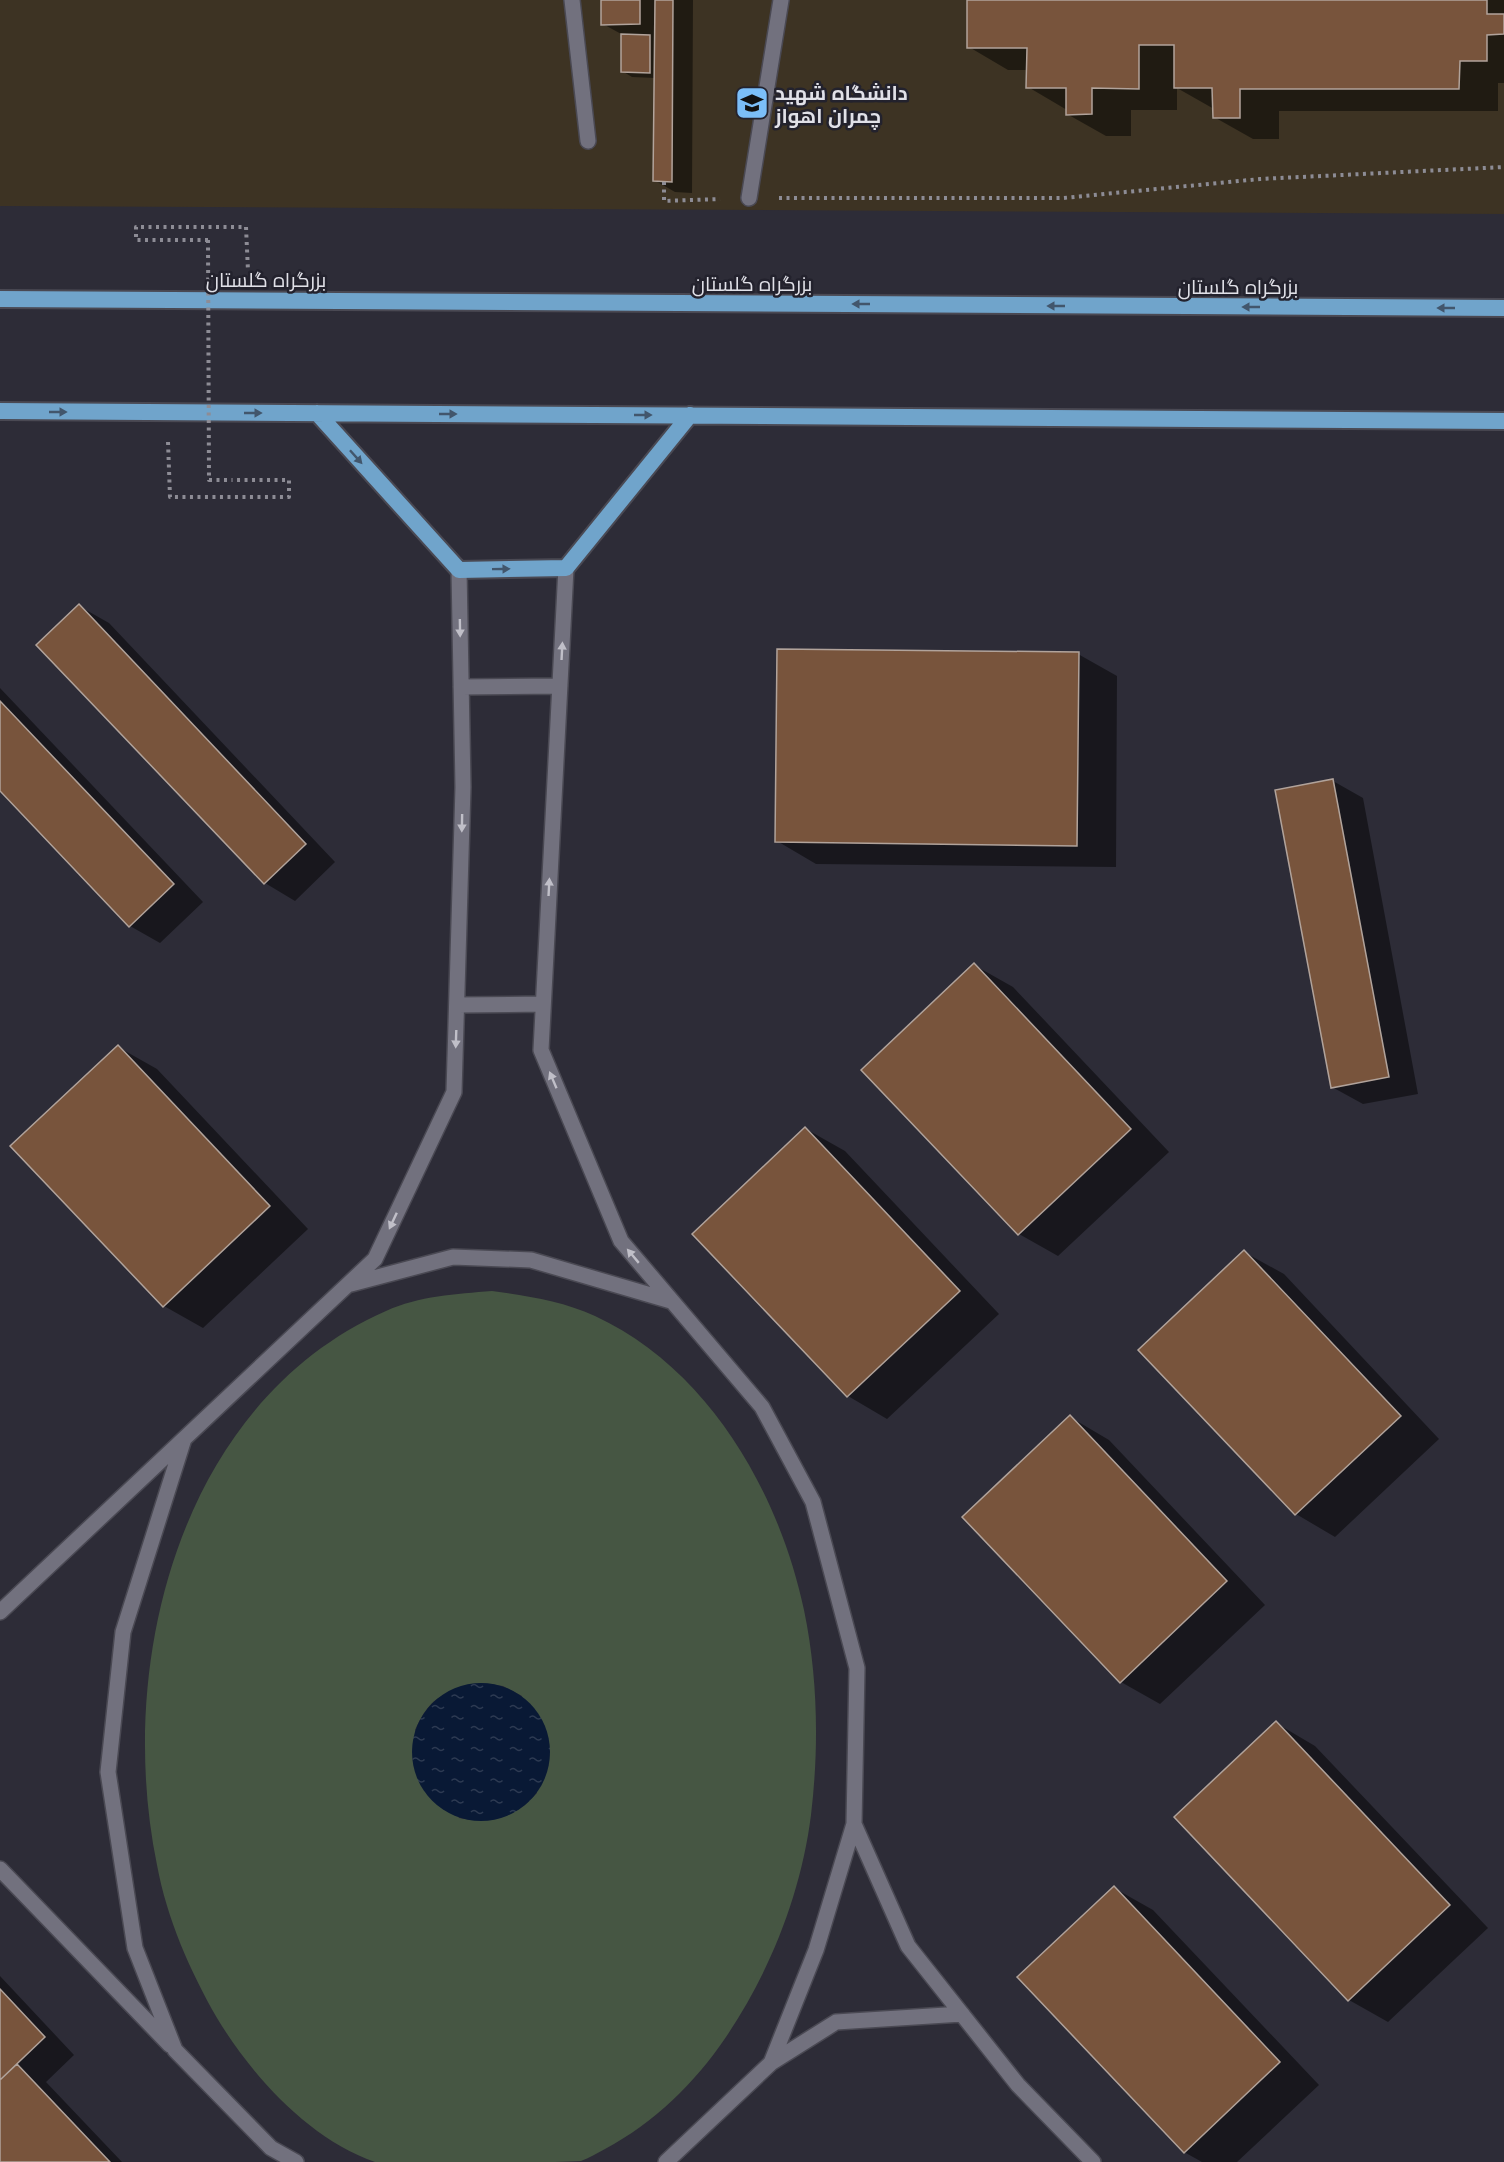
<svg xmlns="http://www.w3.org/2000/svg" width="1504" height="2162" viewBox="0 0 1504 2162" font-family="Quicksand,Cairo,sans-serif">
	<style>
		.education { fill: #3d3323 }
		.green { fill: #465643; fill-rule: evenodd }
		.water { fill: url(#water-ripples) }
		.shadow { fill: #0007 }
		.building { fill: #78543c; stroke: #b1a39b; stroke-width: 1.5 }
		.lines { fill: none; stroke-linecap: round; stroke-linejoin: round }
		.service-casing { stroke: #4a4953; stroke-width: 18 }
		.trunk-casing { stroke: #4a4953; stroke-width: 20 }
		.path { stroke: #8d8c95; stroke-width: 4; stroke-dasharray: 3 4.5; stroke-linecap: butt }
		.service { stroke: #72717e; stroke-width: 15 }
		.trunk { stroke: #70a4cb; stroke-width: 16 }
		.path-bridge { stroke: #8d8c95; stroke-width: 4; stroke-dasharray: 3 4.5; stroke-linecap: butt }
		.oneway { fill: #42566c }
		.oneway2 { fill: #c0bfc8 }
		.labels { text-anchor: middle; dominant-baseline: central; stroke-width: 5; stroke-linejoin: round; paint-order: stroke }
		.poi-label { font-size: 20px; font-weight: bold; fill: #e1e1e8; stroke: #23222d; text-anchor: start }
		.street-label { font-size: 20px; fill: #e1e1e8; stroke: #23222d }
	</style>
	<defs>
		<pattern id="water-ripples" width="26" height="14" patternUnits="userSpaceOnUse" patternTransform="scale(1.5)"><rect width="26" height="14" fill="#091935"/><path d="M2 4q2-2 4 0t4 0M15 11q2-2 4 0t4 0" fill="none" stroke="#2d3a52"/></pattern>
	</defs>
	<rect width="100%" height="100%" fill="#2d2c37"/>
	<!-- education -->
	<path class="education" d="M0,0h1504v214l-1504,-8z"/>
	<!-- green -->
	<path class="green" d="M492,1291c36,5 70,10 103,25 113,52 184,176 209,294 14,67 15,138 7,205 -10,79 -41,157 -85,222 -31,46 -72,86 -121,112 -8,4 -16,9 -24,12 -13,1 -38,1 -53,1 -51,0 -102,0 -153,0 -66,-23 -123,-86 -158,-144 -27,-47 -50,-99 -60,-153 -42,-204 24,-464 229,-554 33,-15 70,-17 106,-20zM481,1683l22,3 19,10 15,97c-25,25 -43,31 -78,25l-44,-88c18,-38 28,-35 66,-47z"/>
	<!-- water -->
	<path class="water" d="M412 1752a69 69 0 1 1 138 0a69 69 0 1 1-138 0Z"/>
	<!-- shadow -->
	<path class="shadow" d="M603,0h90l-1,193 -17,-1 -21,-12 1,-102 -23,-1 -10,-6 1,-36 -20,-11z
		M969,0h535v83h-6v28h-219v28h-26l-39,-22v-8l-37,-21v22h-46v26h-25l-39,-22v-4l-39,-23v-17h-20l-39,-23z
		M79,606l30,17 226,239 -40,39 -30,-18z
		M1078,654l39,22 -1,191 -300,-3 -39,-23z
		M0,688l203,214 -43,41 -30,-17 -130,-137z
		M1333,781l30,17 55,296 -55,10 -31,-17z
		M974,965l39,22 156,165 -111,104 -39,-22z
		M118,1047l39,22 151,160 -105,99 -39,-22z
		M806,1129l39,22 154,163 -112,105 -39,-23z
		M1244,1252l40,22 155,165 -104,98 -39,-23 -156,-164z
		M1070,1417l39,23 156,165 -105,99 -39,-22z
		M1276,1723l39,23 173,182 -100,94 -39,-22z
		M1114,1888l39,22 166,175 -82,77h-35l-18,-10z
		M0,1976l74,79 -28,27 76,80h-122z"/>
	<!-- building -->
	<path class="building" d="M601,0h39v24l-39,1z
		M655,0h18l-1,182 -19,-1z
		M967,0h520v14h17v20l-17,1v26h-27l-1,28h-219v29h-27l-1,-30h-38v-43h-35v44l-47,-1v26l-26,1v-27h-40l1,-40h-60z
		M621,34l29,1v38l-29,-1z
		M79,604l227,240 -42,40 -228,-239z
		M777,649l302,3 -2,194 -302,-4z
		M0,701l174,183 -45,43 -129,-136z
		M1333,779l56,298 -58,11 -56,-298z
		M974,963l157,166 -113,106 -157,-165z
		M118,1045l152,161 -107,101 -153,-161z
		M805,1127l155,164 -113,106 -155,-163z
		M1244,1250l157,166 -106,99 -157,-165z
		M1070,1415l157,166 -107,102 -158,-166z
		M1276,1721l174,184 -102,96 -174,-184z
		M1114,1886l166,176 -96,91 -167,-176z
		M0,1989l45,48 -45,43z
		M17,2064l93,98h-110v-82z"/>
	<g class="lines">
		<defs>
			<path id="service" d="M572,0l16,141
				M749,198l32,-198
				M566,568l-25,482 80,191 141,166 51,95 44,166 -3,156 54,122 110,139 75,77
				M461,687l99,-1
				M457,1005l86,-1
				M351,1284l102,-27 78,3 140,41
				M183,1442l-60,190 -15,140 27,176 40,102 96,98 25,14
				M0,1612l375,-353 79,-167 9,-305 -4,-217
				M0,1869l170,176
				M771,2063l65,-41 126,-8
				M666,2162l105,-99 45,-113 38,-126"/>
			<path id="trunk" d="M0,299l1504,9
				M0,411l1504,10
				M317,413l142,157 107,-2 124,-153"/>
		</defs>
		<!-- service casing -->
		<use href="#service" class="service-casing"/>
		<!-- trunk casing -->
		<use href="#trunk" class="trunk-casing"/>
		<!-- path -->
		<path class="path" d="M664,182v19l56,-2
			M779,198h284l197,-19 244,-12
			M208,240h-72v-13h110l2,44
			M168,442l2,55h119v-17h-57"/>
		<!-- service -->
		<use href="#service" class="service"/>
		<!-- trunk -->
		<use href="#trunk" class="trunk"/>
		<!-- path-bridge -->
		<path class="path-bridge" d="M208,240l1,240h23"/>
	</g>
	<!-- one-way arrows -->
	<defs><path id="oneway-solid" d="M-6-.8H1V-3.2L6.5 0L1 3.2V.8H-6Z" transform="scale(1.5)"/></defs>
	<g class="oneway">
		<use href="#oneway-solid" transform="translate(861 304) rotate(-180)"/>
		<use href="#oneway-solid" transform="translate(1056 306) rotate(-180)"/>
		<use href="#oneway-solid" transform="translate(1251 307) rotate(-180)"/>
		<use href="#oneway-solid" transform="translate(1446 308) rotate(-180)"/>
		<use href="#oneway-solid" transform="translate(58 412)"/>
		<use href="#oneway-solid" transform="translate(253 413)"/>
		<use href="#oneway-solid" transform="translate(448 414)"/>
		<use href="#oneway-solid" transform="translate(643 415)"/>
		<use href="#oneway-solid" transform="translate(356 457) rotate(48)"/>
		<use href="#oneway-solid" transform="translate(501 569) rotate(-1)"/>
	</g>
	<g class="oneway2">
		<use href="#oneway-solid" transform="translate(460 628) rotate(89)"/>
		<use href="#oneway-solid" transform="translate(562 651) rotate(-87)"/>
		<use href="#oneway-solid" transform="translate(462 823) rotate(91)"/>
		<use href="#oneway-solid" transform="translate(549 887) rotate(-87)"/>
		<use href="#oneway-solid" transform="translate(456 1039) rotate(92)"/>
		<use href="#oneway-solid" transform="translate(553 1080) rotate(-113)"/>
		<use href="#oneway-solid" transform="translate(393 1221) rotate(115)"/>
		<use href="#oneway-solid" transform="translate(633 1256) rotate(-130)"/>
	</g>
	<!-- icons -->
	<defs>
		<symbol id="university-square" viewBox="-11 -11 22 22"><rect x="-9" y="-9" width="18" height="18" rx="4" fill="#7bbef8" stroke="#23222d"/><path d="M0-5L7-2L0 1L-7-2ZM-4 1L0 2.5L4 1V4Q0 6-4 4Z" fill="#111"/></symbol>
	</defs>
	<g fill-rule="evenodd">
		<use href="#university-square" x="733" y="84" width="38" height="38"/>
	</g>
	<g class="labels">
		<!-- poi labels -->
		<g class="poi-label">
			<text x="775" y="92">دانشگاه شهید<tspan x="775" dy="23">چمران اهواز</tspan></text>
		</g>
		<!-- street labels -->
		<g class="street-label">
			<text x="266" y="279">بزرگراه گلستان</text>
			<text x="752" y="283">بزرگراه گلستان</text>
			<text x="1238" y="286">بزرگراه گلستان</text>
		</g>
	</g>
</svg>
